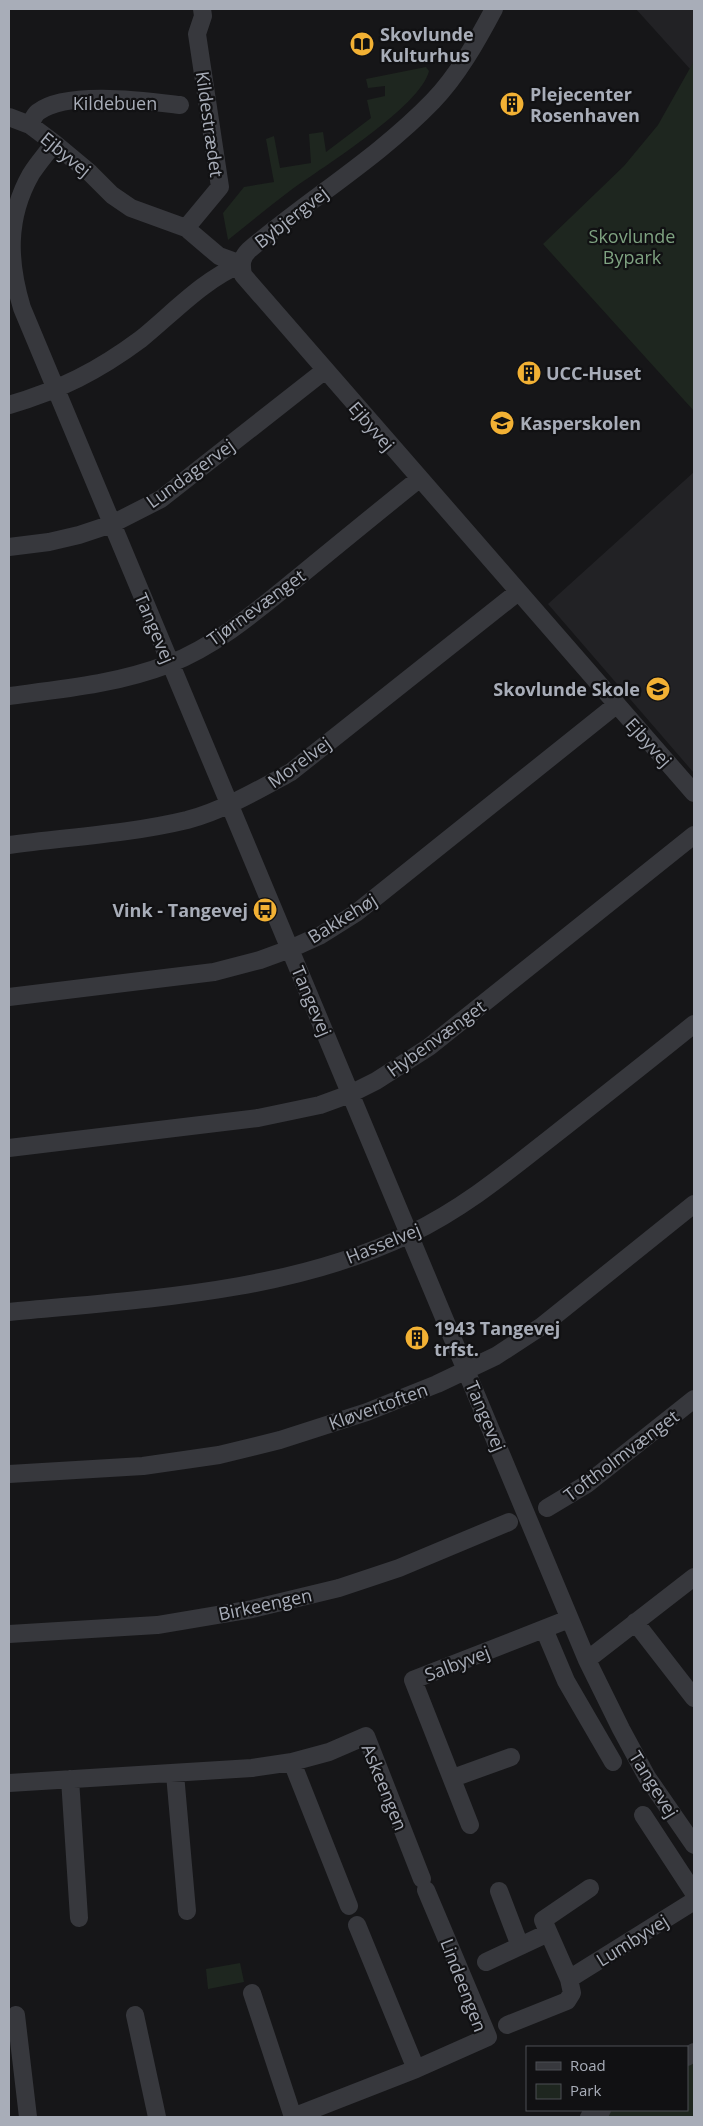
<svg xmlns="http://www.w3.org/2000/svg" width="703" height="2126" viewBox="0 0 703 2126" font-family="'Open Sans',sans-serif">
	<style>
		.built { fill: #222225 }
		.green { fill: #1e261f }
		.lines { fill: none; stroke-linecap: round; stroke-linejoin: round }
		.minor { stroke: #37383d; stroke-width: 18 }
		.labels { text-anchor: middle; dominant-baseline: central; stroke-width: 4.5; stroke-linejoin: round; paint-order: stroke }
		.poi-label { font-size: 18px; font-weight: bold; fill: #a8adb8; stroke: #111113; text-anchor: start }
		.street-label { font-size: 18px; fill: #a8adb8; stroke: #111113 }
		.park-label { font-size: 18px; fill: #7fa381; stroke: #111113 }
	</style>
	<rect width="100%" height="100%" fill="#161618"/>
	<!-- built -->
	<path class="built" d="M636,9h58v52l-3,9z
		M694,472v301l-146,-169z"/>
	<!-- green -->
	<path class="green" d="M694,61v350l-151,-167 81,-78 34,-41z
		M426,67l3,4c-8,35 -106,96 -138,119 -21,16 -42,33 -63,50l-5,-27 21,-26 30,-5 -8,-43 8,-3 6,32 31,-5 -2,-29 14,-2 3,20 45,-34 -4,-18 18,-4v-10l-17,2 -2,-9z
		M240,1963l4,19 -36,7 -2,-20z
		M694,2057v60h-96l12,-7h77v-47z"/>
	<g class="lines">
		<!-- minor -->
		<path class="minor" d="M494,9c-17,32 -36,66 -61,92 -55,57 -124,98 -184,149 -8,8 -8,14 -6,25l451,518
			M9,117l21,8 24,18 36,30 22,22 19,13 55,20 33,28 22,8
			M30,125c2,-4 4,-10 8,-13 28,-22 108,-11 142,-7
			M54,143c-7,10 -16,20 -23,31 -25,44 -23,88 -9,134l565,1352 34,69 26,48 47,68
			M186,228l34,-41 -23,-153 6,-18 -1,-7
			M9,405c51,-15 89,-34 132,-66 32,-26 62,-59 100,-75
			M9,547l40,-5 30,-7 33,-11 49,-25 163,-128
			M9,696c54,-7 108,-12 160,-32 49,-19 91,-56 132,-89 39,-32 78,-64 118,-96
			M9,845c59,-8 120,-11 178,-25 37,-10 71,-30 104,-48l227,-180
			M9,997l205,-25 46,-12 30,-11 31,-14 35,-22 260,-208
			M9,1148l249,-30 62,-13 30,-11 26,-13 53,-34 265,-212
			M9,1312c134,-13 278,-19 401,-78 54,-26 96,-61 143,-98 47,-37 94,-74 141,-112
			M9,1474l134,-8 76,-11 61,-15 87,-28 70,-28 59,-28 46,-30 152,-122
			M547,1508l40,-24 107,-85
			M635,1622l59,76
			M544,1629l22,52 47,81
			M9,1634l148,-9 95,-16 87,-21 60,-20 110,-46
			M587,1660l107,-83
			M292,1762l57,144
			M175,1774l12,137
			M453,1778l58,-21
			M70,1779l9,139
			M9,1783l243,-15 40,-6 37,-10 37,-16 56,143
			M643,1815l51,78
			M470,1825l-57,-145 156,-61
			M499,1891l21,55
			M357,1925l59,144
			M486,1962l62,-29
			M569,1979l125,-78
			M252,1993l41,124
			M16,2015l12,102
			M135,2015l22,102
			M507,2025l60,-24 5,-8 -3,-14 -26,-59 47,-32
			M687,2057l7,-5
			M293,2117l123,-48 72,-32 -62,-147
			M589,2117l13,-7"/>
	</g>
	<!-- icons -->
	<defs>
		<symbol id="library-disc" viewBox="-11 -11 22 22"><circle r="9.5" fill="#f2b134" stroke="#111113"/><path d="M-6-4Q-3-5.5-.7-3.5V5Q-3 3-6 4ZM6-4Q3-5.5 .7-3.5V5Q3 3 6 4Z" fill="#111"/></symbol>
		<symbol id="building-disc" viewBox="-11 -11 22 22"><circle r="9.5" fill="#f2b134" stroke="#111113"/><path d="M-4-6H4V6H1V3H-1V6H-4ZM-2.5-4.3h1.7v1.8h-1.7ZM.8-4.3h1.7v1.8H.8ZM-2.5-1h1.7V.8h-1.7ZM.8-1h1.7V.8H.8Z" fill="#111"/></symbol>
		<symbol id="school-disc" viewBox="-11 -11 22 22"><circle r="9.5" fill="#f2b134" stroke="#111113"/><path d="M0-5L7-2L0 1L-7-2ZM-4 1L0 2.5L4 1V4Q0 6-4 4Z" fill="#111"/></symbol>
		<symbol id="bus-disc" viewBox="-11 -11 22 22"><circle r="9.5" fill="#f2b134" stroke="#111113"/><path d="M-5-6H5V4H4V6H2V4H-2V6H-4V4H-5ZM-3.5-4V0h7V-4ZM-3.5 1.2v1.5H-2V1.2ZM2 1.2v1.5H3.5V1.2Z" fill="#111"/></symbol>
	</defs>
	<g fill-rule="evenodd">
		<use href="#library-disc" x="348" y="30" width="28" height="28"/>
		<use href="#building-disc" x="498" y="90" width="28" height="28"/>
		<use href="#building-disc" x="515" y="359" width="28" height="28"/>
		<use href="#school-disc" x="488" y="409" width="28" height="28"/>
		<use href="#school-disc" x="644" y="675" width="28" height="28"/>
		<use href="#bus-disc" x="251" y="896" width="28" height="28"/>
		<use href="#building-disc" x="403" y="1324" width="28" height="28"/>
	</g>
	<g class="labels">
		<!-- poi labels -->
		<g class="poi-label">
			<text x="380" y="34">Skovlunde<tspan x="380" dy="21">Kulturhus</tspan></text>
			<text x="530" y="94">Plejecenter<tspan x="530" dy="21">Rosenhaven</tspan></text>
			<text x="546" y="373">UCC-Huset</text>
			<text x="520" y="423">Kasperskolen</text>
			<text x="640" y="689" text-anchor="end">Skovlunde Skole</text>
			<text x="248" y="910" text-anchor="end">Vink - Tangevej</text>
			<text x="434" y="1328">1943 Tangevej<tspan x="434" dy="21">trfst.</tspan></text>
		</g>
		<!-- street labels -->
		<g class="street-label">
			<text x="115" y="103">Kildebuen</text>
			<text transform="translate(210 124) rotate(82)">Kildestrædet</text>
			<text transform="translate(66 154) rotate(39)">Ejbyvej</text>
			<text transform="translate(291 217) rotate(-38)">Bybjergvej</text>
			<text transform="translate(372 426) rotate(49)">Ejbyvej</text>
			<text transform="translate(190 473) rotate(-36)">Lundagervej</text>
			<text transform="translate(256 607) rotate(-36)">Tjørnevænget</text>
			<text transform="translate(155 628) rotate(67)">Tangevej</text>
			<text transform="translate(649 742) rotate(48)">Ejbyvej</text>
			<text transform="translate(299 762) rotate(-36)">Morelvej</text>
			<text transform="translate(342 918) rotate(-32)">Bakkehøj</text>
			<text transform="translate(312 1001) rotate(67)">Tangevej</text>
			<text transform="translate(436 1038) rotate(-36)">Hybenvænget</text>
			<text transform="translate(383 1243) rotate(-22)">Hasselvej</text>
			<text transform="translate(378 1406) rotate(-20)">Kløvertoften</text>
			<text transform="translate(486 1416) rotate(67)">Tangevej</text>
			<text transform="translate(621 1455) rotate(-37)">Toftholmvænget</text>
			<text transform="translate(265 1604) rotate(-12)">Birkeengen</text>
			<text transform="translate(457 1663) rotate(-21)">Salbyvej</text>
			<text transform="translate(654 1784) rotate(58)">Tangevej</text>
			<text transform="translate(385 1787) rotate(68)">Askeengen</text>
			<text transform="translate(632 1940) rotate(-32)">Lumbyvej</text>
			<text transform="translate(464 1985) rotate(69)">Lindeengen</text>
		</g>
		<!-- park labels -->
		<g class="park-label">
			<text x="632" y="236">Skovlunde<tspan x="632" dy="21">Bypark</tspan></text>
		</g>
	</g>
	<!-- border -->
	<rect width="703" height="2126" fill="none" stroke="#a8adb8" stroke-width="20"/>
	<!-- legend -->
	<rect x="526" y="2046" width="162" height="65" fill="#111113" stroke="#4d4f55"/>
	<rect x="536" y="2062" width="25" height="8" fill="#37383d" stroke="#4d4f55"/>
	<text x="570" y="2071" font-size="15" fill="#a8adb8">Road</text>
	<rect x="536" y="2084" width="25" height="15" fill="#1e261f" stroke="#4d4f55"/>
	<text x="570" y="2096" font-size="15" fill="#a8adb8">Park</text>
</svg>
